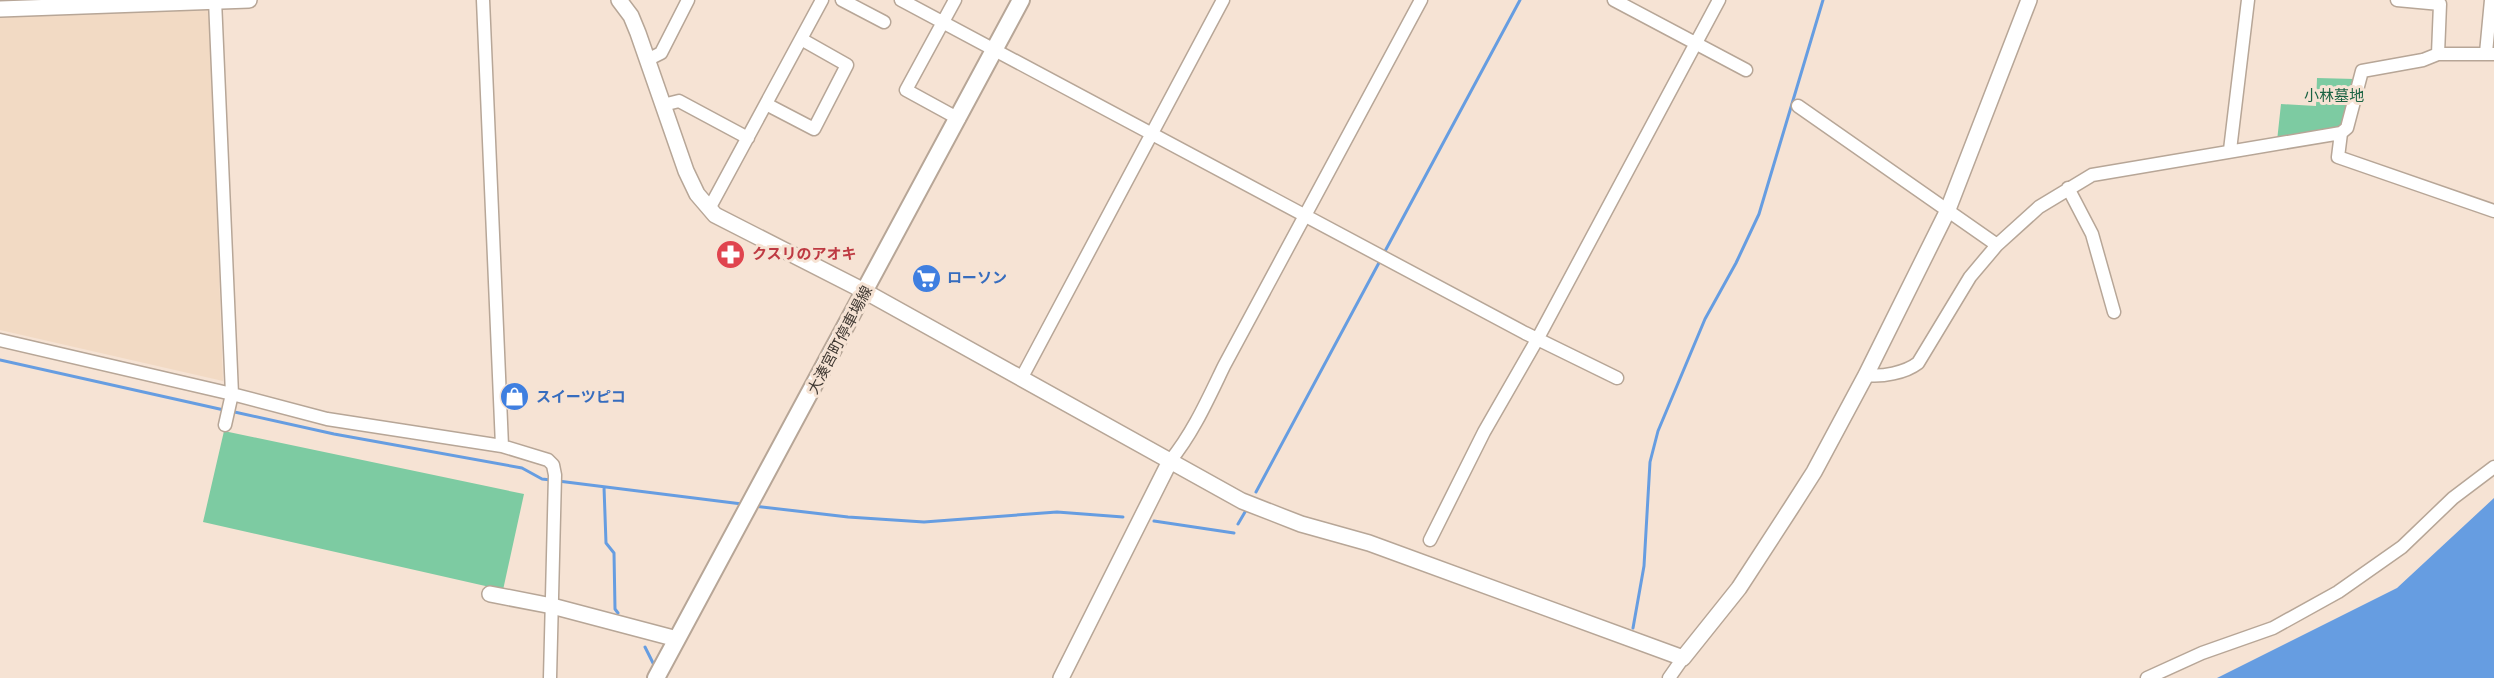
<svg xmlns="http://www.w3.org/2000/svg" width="2494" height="678" viewBox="0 0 2494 678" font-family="'Fira Sans','Noto Sans JP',sans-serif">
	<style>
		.built { fill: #f2dac4 }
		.green { fill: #7dcba2 }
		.water { fill: #669de1 }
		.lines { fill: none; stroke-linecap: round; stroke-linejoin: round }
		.stream { stroke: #669de1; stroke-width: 3 }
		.minor-casing { stroke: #b7a697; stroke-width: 15 }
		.tertiary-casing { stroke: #b7a697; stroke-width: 18 }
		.secondary-casing { stroke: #b7a697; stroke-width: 20 }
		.minor { stroke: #fff; stroke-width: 12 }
		.tertiary { stroke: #fff; stroke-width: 15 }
		.secondary { stroke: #fff; stroke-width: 16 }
		.labels { text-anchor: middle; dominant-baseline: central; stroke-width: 6; stroke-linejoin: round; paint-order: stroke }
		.park-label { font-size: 15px; fill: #1b6343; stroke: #f6e3d4 }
		.health-label { font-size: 15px; font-weight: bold; fill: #be3a42; stroke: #f6e3d4; text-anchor: start }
		.shop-label { font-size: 15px; font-weight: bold; fill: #366cbe; stroke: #f6e3d4; text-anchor: start }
		.street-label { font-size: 15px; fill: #403933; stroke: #f6e3d4 }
	</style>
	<rect width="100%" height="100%" fill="#f6e3d4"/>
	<!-- built -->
	<path class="built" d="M0,0h209l14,381 -223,-51z"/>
	<!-- green -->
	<path class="green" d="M2317,78l38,1 -11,47 -4,4 -63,11 4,-37 35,2z
		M224,431l300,63 -21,96 -300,-68z"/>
	<!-- water -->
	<path class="water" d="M2494,498v180h-277l180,-90z"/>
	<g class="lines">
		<!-- stream -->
		<path class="stream" d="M1384,253l136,-253
			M0,360l224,50
			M230,411l104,23 188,34 20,11 9,1
			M558,481l184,23
			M604,487l2,56 8,10 1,56 3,4
			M1256,492l125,-233
			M754,506l94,11 76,5 133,-10 66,5
			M1154,521l80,12
			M1238,524l7,-12
			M1633,628l11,-62 6,-104 8,-31 47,-112 31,-56 23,-49 64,-214
			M645,647l10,20"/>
		<defs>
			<path id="minor" d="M215,0l17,394 -7,31
				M483,0l19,446
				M842,0l42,22
				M901,0l624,333 92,45
				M955,0l-49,90 53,29
				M1614,0l132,70
				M2397,0l43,4 -2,50
				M2486,53l5,-53
				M647,60l14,-7 27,-53
				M766,104l48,25 33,-64 -46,-26
				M663,105l16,-4 69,37
				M1798,106l199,139
				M2341,133l-3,24 156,54
				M2230,150l18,-150
				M2068,188l24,46 22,78
				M709,209l113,-209
				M0,340l232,54 95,25 175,27 46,14 5,5 2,10 -5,203
				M1866,375c16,2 39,-2 52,-12l52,-86 27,-32 42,-38 53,-32 249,-42 6,-5 15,-57 61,-11 15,-6h56
				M1021,379l202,-379
				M1170,461c23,-28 38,-62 54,-95l197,-366
				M1430,540l54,-108 54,-94 181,-338
				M1669,678l14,-20
				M2147,678l55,-25 71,-25 65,-36 64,-45 51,-49 41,-31"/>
			<path id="tertiary" d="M619,0l12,16 7,17 48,138 11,23 18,21 151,77 376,209 59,23 68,19 314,115 56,-70 52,-80 23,-36 52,-97 81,-163 82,-212
				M0,9l249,-9
				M490,594l62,12 125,33
				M1061,678l109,-217"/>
			<path id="secondary" d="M656,678l365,-678"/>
		</defs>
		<!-- minor casing -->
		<use href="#minor" class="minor-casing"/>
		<!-- tertiary casing -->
		<use href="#tertiary" class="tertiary-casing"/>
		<!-- secondary casing -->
		<use href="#secondary" class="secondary-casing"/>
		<!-- minor -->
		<use href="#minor" class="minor"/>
		<!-- tertiary -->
		<use href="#tertiary" class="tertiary"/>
		<!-- secondary -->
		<use href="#secondary" class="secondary"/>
	</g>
	<!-- icons -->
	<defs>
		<symbol id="pharmacy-disc" viewBox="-11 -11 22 22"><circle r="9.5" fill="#e0444e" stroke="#f6e3d4"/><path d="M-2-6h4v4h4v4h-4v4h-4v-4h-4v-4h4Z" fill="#fff"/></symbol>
		<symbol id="supermarket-disc" viewBox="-11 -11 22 22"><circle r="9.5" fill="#3f7fe0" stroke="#f6e3d4"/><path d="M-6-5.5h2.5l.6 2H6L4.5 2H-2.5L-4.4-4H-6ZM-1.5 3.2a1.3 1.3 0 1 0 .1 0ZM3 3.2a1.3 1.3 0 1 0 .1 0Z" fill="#fff"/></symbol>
		<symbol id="shop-disc" viewBox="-11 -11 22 22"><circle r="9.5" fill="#3f7fe0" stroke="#f6e3d4"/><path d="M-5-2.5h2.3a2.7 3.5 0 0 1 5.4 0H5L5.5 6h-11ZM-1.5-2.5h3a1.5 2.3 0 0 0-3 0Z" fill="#fff"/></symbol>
	</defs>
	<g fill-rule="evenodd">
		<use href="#pharmacy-disc" x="714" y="238" width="33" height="33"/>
		<use href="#supermarket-disc" x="910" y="262" width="33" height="33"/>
		<use href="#shop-disc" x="498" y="380" width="33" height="33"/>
	</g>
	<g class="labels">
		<!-- park labels -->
		<g class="park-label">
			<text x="2334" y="96">小林墓地</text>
		</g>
		<!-- health labels -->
		<g class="health-label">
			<text x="752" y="254">クスリのアオキ</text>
		</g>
		<!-- shop labels -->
		<g class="shop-label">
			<text x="947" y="278">ローソン</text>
			<text x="536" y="397">スイーツピコ</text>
		</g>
		<!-- street labels -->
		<g class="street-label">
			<text transform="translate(840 340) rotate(-62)">大湊宮町停車場線</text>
		</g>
	</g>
</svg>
